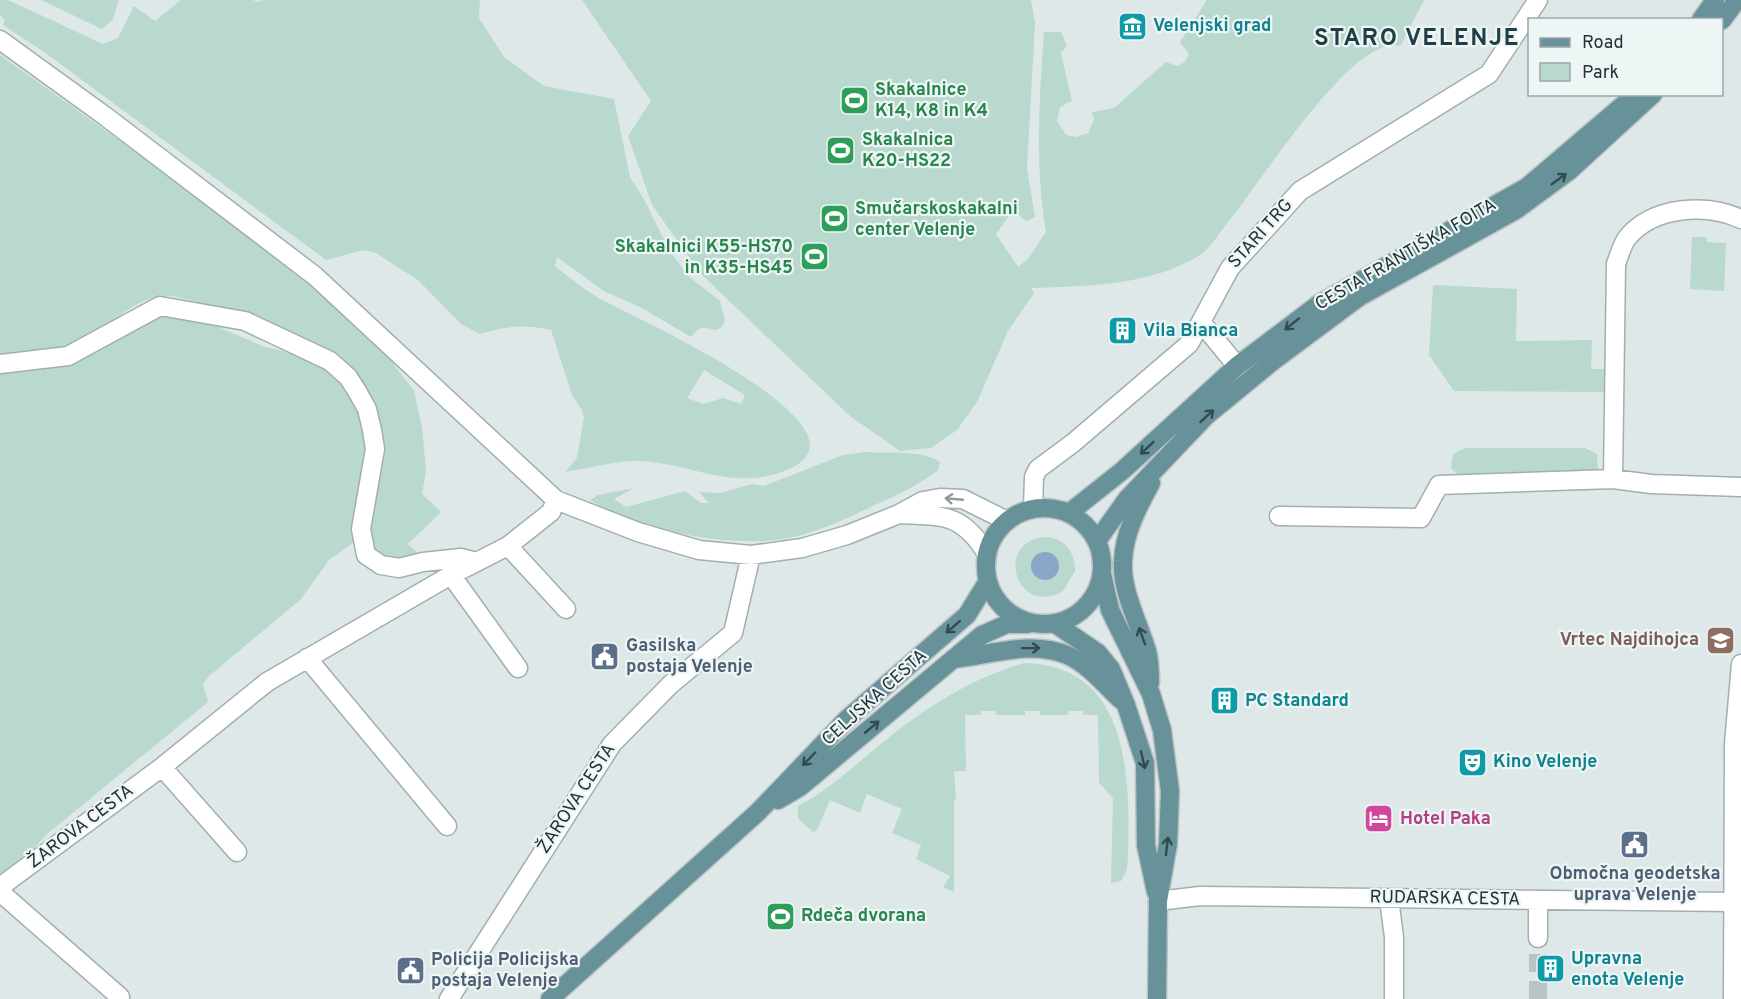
<svg xmlns="http://www.w3.org/2000/svg" width="1741" height="999" viewBox="0 0 1741 999" font-family="Overpass,sans-serif">
	<style>
		.green { fill: #b9d8ce; fill-rule: evenodd }
		.water { fill: #8aa6c9 }
		.lines { fill: none; stroke-linecap: round; stroke-linejoin: round }
		.minor-tunnel { stroke: #b8c4c4; stroke-width: 18; stroke-dasharray: 18 9; stroke-linecap: butt }
		.minor-casing { stroke: #a2aeaf; stroke-width: 21 }
		.major-casing { stroke: #bcc2c3; stroke-width: 21 }
		.minor { stroke: #fff; stroke-width: 18 }
		.major { stroke: #67929a; stroke-width: 18 }
		.oneway { stroke: #324b4f }
		.oneway2 { stroke: #90999a }
		.labels { text-anchor: middle; dominant-baseline: central; stroke-width: 4.5; stroke-linejoin: round; paint-order: stroke }
		.culture-label { font-size: 18px; font-weight: bold; fill: #0d838f; stroke: #eef5f5; text-anchor: start }
		.leisure-label { font-size: 18px; font-weight: bold; fill: #27864d; stroke: #eef5f5; text-anchor: start }
		.street-label { font-size: 18px; fill: #213336; stroke: #eef5f5 }
		.education-label { font-size: 18px; font-weight: bold; fill: #785e54; stroke: #eef5f5; text-anchor: end }
		.service-label { font-size: 18px; font-weight: bold; fill: #4e5e75; stroke: #eef5f5; text-anchor: start }
		.hotel-label { font-size: 18px; font-weight: bold; fill: #b23c85; stroke: #eef5f5; text-anchor: start }
		.district-label { font-size: 24px; font-weight: bold; letter-spacing: 1.5px; fill: #1f3f46; stroke: #eef5f5 }
	</style>
	<rect width="100%" height="100%" fill="#dee8e8"/>
	<!-- green -->
	<path class="green" d="M0,0h8l95,44 15,-6 16,-32 21,15 26,-21h72l5,2 5,-2h217l-1,18 25,39 40,29 70,13 16,78 15,24 23,47 19,27 33,26 5,19 -3,7 -6,3c-12,-3 -17,-4 -25,7l-49,-29 -38,-17 -47,-34 -2,9c14,11 28,23 44,32 26,16 306,138 177,176 -48,14 -87,-10 -134,-13 -25,-1 -52,7 -77,11l12,-14 7,-41 -2,-7 -10,-15 -21,-65c-27,-6 -44,-4 -71,4l-19,-10 -43,-44 -44,-28 -11,-2 -37,10 -282,-208 -41,-27 2,-5 -5,-5zM704,370l41,25 -4,9 -18,-6 -20,6 -16,-6z
		M41,0h78l-6,19 -11,10z
		M582,0h449l4,23 -8,145 8,49 -9,4 -13,-11 -17,24 22,33 10,-8 18,-27c-11,-66 -7,-133 -2,-200h17l6,14 -6,7 11,48 -12,6 -3,14 9,14 10,2 12,-4 6,-14 -2,-7 22,-4 52,-46 11,4 8,-4 4,-8 -9,-12 27,-42h217l-23,45c-6,1 -13,0 -18,2 -48,18 -118,128 -151,170 -10,11 -20,30 -32,38 -50,31 -113,31 -169,33l3,5 -26,38 -31,71 -20,28 -26,18 -31,3 -50,-35 -148,-141 -50,-70 -24,-69 23,-35z
		M0,55l231,165 67,52 90,85 26,34 8,36 4,44 -4,23 19,18 -33,32 15,14 -33,1 -22,-13 12,-81 -37,-102c-37,-16 -150,-72 -183,-67 -27,4 -49,29 -72,40 -27,14 -58,19 -88,23z
		M1692,237h15v5l19,1 -2,48 -34,-2z
		M1433,285l84,4 -1,52 76,-1 -1,29h14l-1,23 -150,-1 -25,-36z
		M165,311l44,12 56,24 50,11 14,9 25,30 14,44 -14,101 -25,18 -28,39 -93,78 -5,8 5,17 -161,132 -23,25 -24,18v-504h11l75,-15 57,-39z
		M1465,448h120l12,6 1,16 -9,5h-131l-7,-7 2,-14z
		M865,452c22,2 57,-3 75,10l-2,8c-19,15 -41,25 -63,35 -31,15 -65,31 -99,35 -56,6 -138,-10 -186,-40l8,-5 36,-7 -20,11 12,8 59,-16 16,12h8l-10,-11 21,1 32,-9 12,2 79,-31z
		M1049,537c18,4 26,16 26,34l-12,20c-48,28 -71,-54 -14,-54z
		M1024,663c107,2 106,116 104,194l-1,12 -6,12 -10,2 2,-85 -14,-15 -1,-68h-15v-4h-14l-1,4h-28l-1,-4h-14v4h-29l-1,-4h-14v4h-16l1,56h-12l2,28 -2,1v92l-11,-5 7,-11 -34,-17 5,-14 -29,-12 10,-24 -35,-15 -7,19 -30,-13 -13,30 -4,2 -15,-14v-12c34,-18 59,-43 89,-67 40,-32 87,-62 137,-76z"/>
	<!-- water -->
	<path class="water" d="M1031 566a14 14 0 1 1 28 0a14 14 0 1 1-28 0Z"/>
	<g class="lines">
		<!-- minor-tunnel -->
		<path class="minor-tunnel" d="M1538,999v-61"/>
		<defs>
			<path id="minor" d="M0,40l105,76 210,160 241,224 82,32 61,18 52,5 51,-7 45,-13 52,-21 24,-13 17,-3 23,1 44,22
				M1201,322l36,44
				M0,364l68,-8 92,-50 85,15 85,40 18,16 9,14 10,18 5,21 3,19 -14,80 5,26 15,10 18,3 24,-6 38,-4 15,4
				M1613,479l3,-215c3,-8 6,-19 11,-26 26,-32 80,-35 114,-19
				M1033,508l1,-31 4,-8 35,-26 116,-99 41,-76 70,-77 189,-117 49,-74
				M899,514c44,2 63,-1 88,40
				M1279,516l142,2 18,-33 174,-6 38,5 90,3
				M508,546l58,63
				M451,575l67,93
				M307,658l140,168
				M162,767l75,85
				M0,887l162,-120 105,-85 184,-107 57,-29 43,-34 5,-12
				M0,892l120,105
				M1389,899l5,38v62
				M1158,901l42,-5 532,6
				M1538,938v-38
				M449,999l163,-255 59,-60 62,-51 18,-78
				M1733,999l1,-255 7,-80"/>
			<path id="major" d="M1701,20l14,-20
				M1722,20l15,-20
				M986 566a58 58 0 1 1 116 0a58 58 0 1 1-116 0Z
				M1069,513l53,-42 115,-105 82,-62 208,-117 109,-93
				M1097,541l30,-42 79,-83 67,-55 86,-64 157,-87 53,-39 84,-77
				M1102,574l8,36 41,84 11,36 8,61 -2,53 -10,57 -1,98
				M1054,623l44,30 13,16 15,36 19,58 1,82 10,47
				M953,659c37,-4 78,-19 114,-4 21,9 38,30 54,45
				M1150,683c0,-10 0,-22 -3,-32 -8,-28 -26,-60 -24,-90 1,-28 15,-54 28,-78
				M778,800l22,-13 182,-152 25,-11h21
				M550,999l208,-187 89,-93 120,-104 21,-34"/>
		</defs>
		<!-- minor casing -->
		<use href="#minor" class="minor-casing"/>
		<!-- major casing -->
		<use href="#major" class="major-casing"/>
		<!-- minor -->
		<use href="#minor" class="minor"/>
		<!-- major -->
		<use href="#major" class="major"/>
	</g>
	<!-- one-way arrows -->
	<defs><path id="oneway-shaft" d="M-6 0H5M1.5-3L5.5 0L1.5 3" fill="none" stroke-width="1.6" stroke-linecap="round" stroke-linejoin="round" transform="scale(1.5)"/></defs>
	<g class="oneway">
		<use href="#oneway-shaft" transform="translate(1559 179) rotate(-36)"/>
		<use href="#oneway-shaft" transform="translate(1292 324) rotate(141)"/>
		<use href="#oneway-shaft" transform="translate(1207 416) rotate(-43)"/>
		<use href="#oneway-shaft" transform="translate(1147 448) rotate(137)"/>
		<use href="#oneway-shaft" transform="translate(953 627) rotate(139)"/>
		<use href="#oneway-shaft" transform="translate(1142 636) rotate(-110)"/>
		<use href="#oneway-shaft" transform="translate(1031 648) rotate(-1)"/>
		<use href="#oneway-shaft" transform="translate(872 727) rotate(-40)"/>
		<use href="#oneway-shaft" transform="translate(809 759) rotate(134)"/>
		<use href="#oneway-shaft" transform="translate(1143 760) rotate(77)"/>
		<use href="#oneway-shaft" transform="translate(1167 846) rotate(-83)"/>
	</g>
	<use class="oneway2" href="#oneway-shaft" transform="translate(954 499) rotate(-175)"/>
	<!-- icons -->
	<defs>
		<symbol id="museum-square" viewBox="-11 -11 22 22"><rect x="-9" y="-9" width="18" height="18" rx="4" fill="#0f9aa8" stroke="#eef5f5"/><path d="M0-6L6-3V-2H-6V-3ZM-5-1h2V3h-2ZM-1-1h2V3h-2ZM3-1h2V3H3ZM-6 4H6V6H-6Z" fill="#fff"/></symbol>
		<symbol id="stadium-square" viewBox="-11 -11 22 22"><rect x="-9" y="-9" width="18" height="18" rx="4" fill="#2e9e5b" stroke="#eef5f5"/><path d="M0-5a6.5 5 0 1 0 0 10a6.5 5 0 1 0 0-10ZM-3.5-1.8h7v3.6h-7Z" fill="#fff"/></symbol>
		<symbol id="building-square" viewBox="-11 -11 22 22"><rect x="-9" y="-9" width="18" height="18" rx="4" fill="#0f9aa8" stroke="#eef5f5"/><path d="M-4-6H4V6H1V3H-1V6H-4ZM-2.5-4.3h1.7v1.8h-1.7ZM.8-4.3h1.7v1.8H.8ZM-2.5-1h1.7V.8h-1.7ZM.8-1h1.7V.8H.8Z" fill="#fff"/></symbol>
		<symbol id="school-square" viewBox="-11 -11 22 22"><rect x="-9" y="-9" width="18" height="18" rx="4" fill="#8d6e63" stroke="#eef5f5"/><path d="M0-5L7-2L0 1L-7-2ZM-4 1L0 2.5L4 1V4Q0 6-4 4Z" fill="#fff"/></symbol>
		<symbol id="civic-square" viewBox="-11 -11 22 22"><rect x="-9" y="-9" width="18" height="18" rx="4" fill="#5c6f8a" stroke="#eef5f5"/><path d="M-.6-6.5H3V-4.5H.6V-3L4-1V1h2V6H-6V1h2V-1L-.6-3ZM-1.2 2.5V6h2.4V2.5Z" fill="#fff"/></symbol>
		<symbol id="theatre-square" viewBox="-11 -11 22 22"><rect x="-9" y="-9" width="18" height="18" rx="4" fill="#0f9aa8" stroke="#eef5f5"/><path d="M-5-5.5Q0-4 5-5.5V0Q5 5 0 6Q-5 5-5 0ZM-3.3-2.5H-1v1.5H-3.3ZM1-2.5H3.3v1.5H1ZM-2.8 1Q0 5.5 2.8 1Z" fill="#fff"/></symbol>
		<symbol id="hotel-square" viewBox="-11 -11 22 22"><rect x="-9" y="-9" width="18" height="18" rx="4" fill="#d1479c" stroke="#eef5f5"/><path d="M-6-4.5h1.5V1H6V5H4.5V3h-9V5H-6ZM-4 0a1.8 1.8 0 1 1 3.6 0ZM.5 0V-2.5h3Q6-2.5 6 0Z" fill="#fff"/></symbol>
	</defs>
	<g fill-rule="evenodd">
		<use href="#museum-square" x="1116" y="10" width="33" height="33"/>
		<use href="#stadium-square" x="838" y="84" width="33" height="33"/>
		<use href="#stadium-square" x="824" y="134" width="33" height="33"/>
		<use href="#stadium-square" x="818" y="202" width="33" height="33"/>
		<use href="#stadium-square" x="798" y="240" width="33" height="33"/>
		<use href="#building-square" x="1106" y="314" width="33" height="33"/>
		<use href="#school-square" x="1704" y="624" width="33" height="33"/>
		<use href="#civic-square" x="588" y="640" width="33" height="33"/>
		<use href="#building-square" x="1208" y="684" width="33" height="33"/>
		<use href="#theatre-square" x="1456" y="746" width="33" height="33"/>
		<use href="#hotel-square" x="1362" y="802" width="33" height="33"/>
		<use href="#civic-square" x="1618" y="828" width="33" height="33"/>
		<use href="#stadium-square" x="764" y="900" width="33" height="33"/>
		<use href="#building-square" x="1534" y="952" width="33" height="33"/>
		<use href="#civic-square" x="394" y="954" width="33" height="33"/>
	</g>
	<g class="labels">
		<!-- culture labels -->
		<g class="culture-label">
			<text x="1153" y="26">Velenjski grad</text>
			<text x="1143" y="331">Vila Bianca</text>
			<text x="1245" y="701">PC Standard</text>
			<text x="1493" y="762">Kino Velenje</text>
			<text x="1571" y="959">Upravna<tspan x="1571" dy="21">enota Velenje</tspan></text>
		</g>
		<!-- leisure labels -->
		<g class="leisure-label">
			<text x="875" y="90">Skakalnice<tspan x="875" dy="21">K14, K8 in K4</tspan></text>
			<text x="862" y="140">Skakalnica<tspan x="862" dy="21">K20-HS22</tspan></text>
			<text x="855" y="209">Smučarskoskakalni<tspan x="855" dy="21">center Velenje</tspan></text>
			<text x="793" y="247" text-anchor="end">Skakalnici K55-HS70<tspan x="793" dy="21">in K35-HS45</tspan></text>
			<text x="801" y="916">Rdeča dvorana</text>
		</g>
		<!-- street labels -->
		<g class="street-label">
			<text transform="translate(1261 234) rotate(-48)">STARI TRG</text>
			<text transform="translate(1406 255) rotate(-30)">CESTA FRANTIŠKA FOITA</text>
			<text transform="translate(875 698) rotate(-42)">CELJSKA CESTA</text>
			<text transform="translate(577 799) rotate(-57)">ŽAROVA CESTA</text>
			<text transform="translate(81 827) rotate(-37)">ŽAROVA CESTA</text>
			<text transform="translate(1445 899) rotate(1)">RUDARSKA CESTA</text>
		</g>
		<!-- education labels -->
		<g class="education-label">
			<text x="1699" y="640">Vrtec Najdihojca</text>
		</g>
		<!-- service labels -->
		<g class="service-label">
			<text x="626" y="646">Gasilska<tspan x="626" dy="21">postaja Velenje</tspan></text>
			<text x="1635" y="874" text-anchor="middle">Območna geodetska<tspan x="1635" dy="21">uprava Velenje</tspan></text>
			<text x="431" y="960">Policija Policijska<tspan x="431" dy="21">postaja Velenje</tspan></text>
		</g>
		<!-- hotel labels -->
		<g class="hotel-label">
			<text x="1400" y="819">Hotel Paka</text>
		</g>
		<!-- district labels -->
		<g class="district-label">
			<text x="1417" y="39">STARO VELENJE</text>
		</g>
	</g>
	<!-- legend -->
	<rect x="1528" y="18" width="195" height="78" fill="#eef5f5" stroke="#9ca7a9" stroke-width="1.5"/>
	<rect x="1540" y="38" width="30" height="9" fill="#67929a" stroke="#9ca7a9" stroke-width="1.5"/>
	<text x="1582" y="48" font-size="18" fill="#213336">Road</text>
	<rect x="1540" y="63" width="30" height="18" fill="#b9d8ce" stroke="#9ca7a9" stroke-width="1.5"/>
	<text x="1582" y="78" font-size="18" fill="#213336">Park</text>
</svg>
